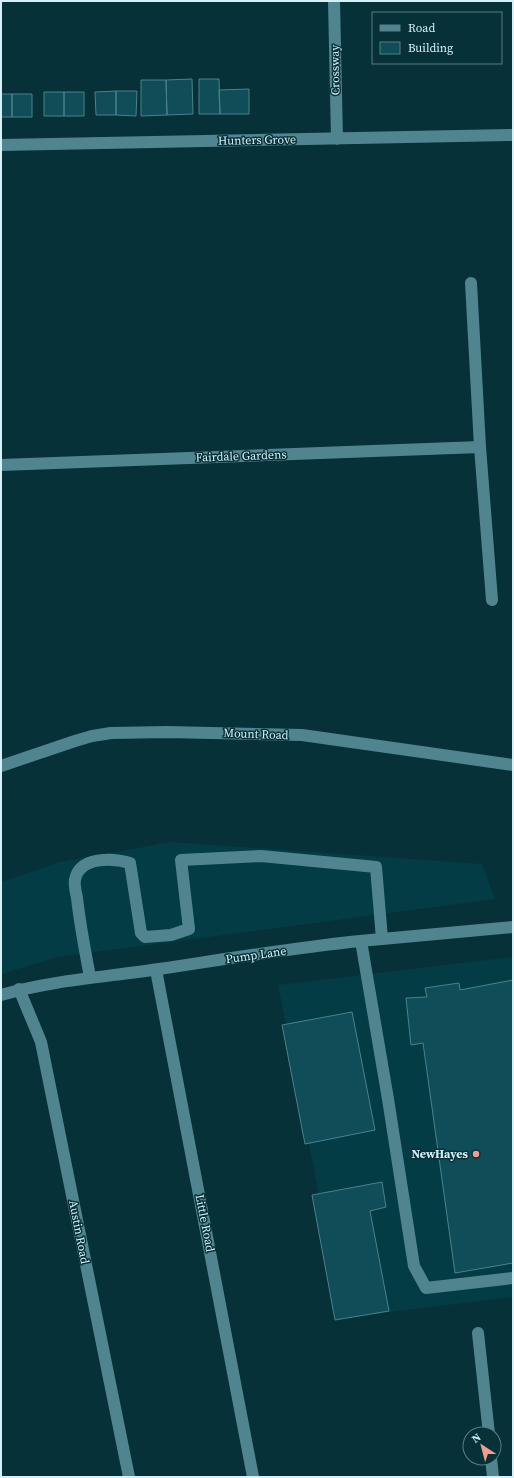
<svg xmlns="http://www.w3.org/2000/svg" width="514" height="1478" viewBox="0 0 514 1478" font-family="'Source Serif 4',serif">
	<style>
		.built { fill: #043c45 }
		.building { fill: #0f4d58; stroke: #4c818b }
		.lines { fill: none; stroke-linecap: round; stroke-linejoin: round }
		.lane { stroke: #508590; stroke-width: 12 }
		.street { stroke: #508590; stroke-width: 12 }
		.secondary { stroke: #508590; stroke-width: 12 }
		.poi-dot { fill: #f49d8c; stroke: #063139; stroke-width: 1.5 }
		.labels { text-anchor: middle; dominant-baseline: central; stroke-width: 3; stroke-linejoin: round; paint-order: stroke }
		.street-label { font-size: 12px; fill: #d5f0f6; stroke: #063139 }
		.poi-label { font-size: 12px; font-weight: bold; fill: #d5f0f6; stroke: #063139; text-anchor: end }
	</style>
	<rect width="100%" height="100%" fill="#063139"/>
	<!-- built -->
	<path class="built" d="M171,842l311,22 13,35 -437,58 -57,17v-92l59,-20z
		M513,957v340l-170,21 -65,-333z"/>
	<!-- building -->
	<path class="building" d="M192,79l1,35 -26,1 -1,-35z
		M199,79h20l1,35h-21z
		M141,80h25l1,35 -26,1z
		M249,89v25h-29l-1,-24z
		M116,91v24h-20l-1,-23z
		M116,91h21l-1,25 -20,-1z
		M44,92h20v24h-20z
		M64,92h20v24h-20z
		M1,94h11v23h-11z
		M12,94h20v23h-20z
		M513,980v283l-58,10 -32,-230 -12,2 -5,-47 21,-1 -2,-9 34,-5 1,7z
		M352,1012l23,118 -70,14 -23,-119z
		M382,1182l4,25 -16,4 19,100 -54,9 -23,-125z"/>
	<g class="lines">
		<!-- lane -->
		<path class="lane" d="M361,941l27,158 26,167 12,22 87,-10
			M90,977c-5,-26 -10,-52 -13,-79 -1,-5 -3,-13 -2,-18 4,-24 38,-22 55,-17l11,70 4,4 26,-2 18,-6 -8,-69 80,-4 115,11 6,72"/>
		<!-- street -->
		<path class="street" d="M334,1l3,138
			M1,145l512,-10
			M471,283l9,164 12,153
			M1,465l479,-18
			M1,766l74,-25 17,-5 19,-3 56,-1 135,3 211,30
			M156,970l97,507
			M19,989l22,53 88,435
			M478,1333l11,101
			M491,1458l2,19"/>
		<!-- secondary -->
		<path class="secondary" d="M1,995c52,-15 105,-18 158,-26 67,-10 133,-21 201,-28 51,-5 102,-9 153,-14"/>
	</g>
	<!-- markers -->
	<circle class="poi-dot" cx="476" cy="1154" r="4"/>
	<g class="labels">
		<!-- street labels -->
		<g class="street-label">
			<text transform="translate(335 70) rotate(-91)">Crossway</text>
			<text transform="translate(257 140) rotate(-1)">Hunters Grove</text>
			<text transform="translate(241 456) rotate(-2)">Fairdale Gardens</text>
			<text transform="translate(256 734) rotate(2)">Mount Road</text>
			<text transform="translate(256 955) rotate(-8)">Pump Lane</text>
			<text transform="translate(205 1223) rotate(79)">Little Road</text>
			<text transform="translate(79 1232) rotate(79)">Austin Road</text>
		</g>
		<!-- poi labels -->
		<g class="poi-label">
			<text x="468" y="1154">NewHayes</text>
		</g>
	</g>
	<!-- border -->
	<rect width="514" height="1478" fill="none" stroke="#d5f0f6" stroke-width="4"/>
	<!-- legend -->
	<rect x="372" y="12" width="130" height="52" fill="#063139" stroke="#597d85"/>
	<rect x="380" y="25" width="20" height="6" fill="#508590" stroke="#597d85"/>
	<text x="408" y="32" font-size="12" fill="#d5f0f6">Road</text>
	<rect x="380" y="42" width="20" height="12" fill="#0f4d58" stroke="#597d85"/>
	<text x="408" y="52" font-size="12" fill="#d5f0f6">Building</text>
	<!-- north arrow -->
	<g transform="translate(482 1446) rotate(324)"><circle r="19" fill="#063139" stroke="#597d85"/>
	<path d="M0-3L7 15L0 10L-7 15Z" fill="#f49d8c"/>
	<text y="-6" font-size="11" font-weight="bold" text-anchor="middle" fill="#d5f0f6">N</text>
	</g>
</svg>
